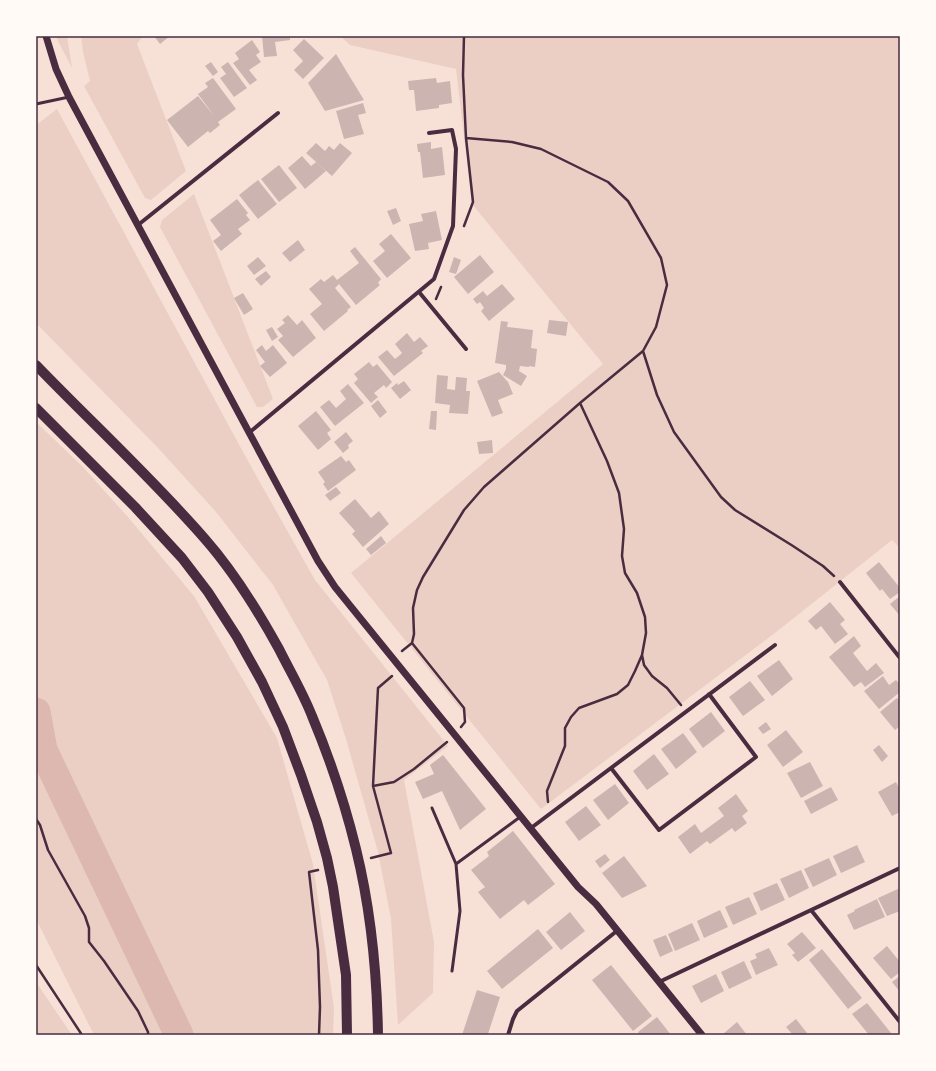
<svg xmlns="http://www.w3.org/2000/svg" width="936" height="1071" viewBox="0 0 936 1071" font-family="Helvetica,sans-serif">
	<style>
		.green { fill: #ebcfc5 }
		.lines { fill: none; stroke-linecap: round; stroke-linejoin: round }
		.river { stroke: #dcb8b0; stroke-width: 29 }
		.building { fill: #ccb4b1 }
		.path { stroke: #4a2c40; stroke-width: 2.5 }
		.service { stroke: #4a2c40; stroke-width: 3 }
		.minor { stroke: #4a2c40; stroke-width: 4 }
		.tertiary { stroke: #4a2c40; stroke-width: 7 }
		.primary { stroke: #4a2c40; stroke-width: 10 }
		.neatline { fill: none; stroke: #4a2c40; stroke-width: 1.5 }
	</style>
	<rect width="100%" height="100%" fill="#f7e1d7"/>
	<!-- green -->
	<path class="green" d="M56,36h11l5,32 -13,-25z
		M81,36h62l-6,8 49,127 -35,29 -6,-2 -61,-112 6,-5 -7,-29z
		M340,36h560v512l-8,-8 -117,93 -234,176 -190,-236 252,-209 -131,-160 -16,-135 -106,-24z
		M57,109l191,352 67,119 133,166 -44,34 30,162 -1,51 -35,32 -7,-106 -13,-67 -32,-113 -19,-59 -54,-95 -57,-73 -57,-63 -123,-126v-198z
		M194,194l79,205 -10,8h-6l-97,-180 2,-7z
		M36,422l47,45 45,50 66,79 83,142 36,126 21,144 -1,27h-239l-58,-116z
		M36,982l36,53h-36z"/>
	<g class="lines">
		<!-- river -->
		<path class="river" d="M36,712l7,38 136,285"/>
	</g>
	<!-- building -->
	<path class="building" d="M154,36h16l-10,8z
		M262,36h28v4l-15,2 2,14 -13,1z
		M304,39l20,19 -21,21 -9,-9 9,-9 -10,-11z
		M252,40l8,12 -4,3 5,7 -12,8 8,10 -7,5 -17,-22 6,-4 -4,-6z
		M336,54l28,46 -39,11 -17,-28z
		M211,62l7,10 -5,4 -8,-10z
		M228,62l19,26 -13,9 -14,-19 6,-4 -5,-7z
		M213,78l23,31 -18,13 2,3 -10,8 -2,-2 -20,16 -21,-27 31,-24 17,21 -17,-23 10,-7 -3,-4z
		M436,78l1,5 13,-2 2,22 -13,2v3l-23,3 -2,-21h-5l-1,-9z
		M363,103l3,10 -8,2 6,19 -20,5 -8,-28z
		M431,142v7l11,-2 3,28 -22,3 -3,-26h-2l-1,-8z
		M316,143l9,8 4,-5 5,4 6,-7 12,10 -20,23 -26,-23z
		M302,156l9,10 5,-4 10,9 -21,18 -17,-21z
		M279,165l18,23 -18,14 -18,-23z
		M258,180l19,24 -19,15 -19,-24z
		M237,199l11,14 -2,2 4,5 -12,9 4,5 -21,17 -8,-10 8,-6 -11,-15z
		M396,208l5,13 -8,4 -6,-14z
		M436,211l6,29 -14,3 1,6 -14,2 -6,-27 14,-3 -2,-7z
		M391,234l20,24 -24,20 -14,-17 12,-10 -6,-7z
		M298,240l7,10 -15,12 -8,-9z
		M355,247l26,32 -3,4 2,2 -24,20 -17,-21 -4,4 16,19 -4,3 1,1 -24,20 -14,-17 12,-10 -13,-15 12,-10 3,3 9,-7 4,5 22,-17 -9,-12z
		M480,255l14,17 -26,22 -14,-17z
		M258,257l8,9 -12,9 -7,-9z
		M454,257l7,3 -5,14 -7,-2z
		M266,271l5,6 -10,9 -6,-7z
		M502,284l13,15 -26,22 -8,-10 3,-3 -4,-6 -3,2 -4,-5 10,-8 4,5z
		M243,293l10,16 -9,6 -10,-17z
		M288,315l9,10 5,-5 14,18 -23,19 -15,-17 5,-4 -6,-7 8,-6 -3,-3z
		M549,320l19,2 -2,14 -19,-3z
		M501,321l7,1 -1,5 26,3 -2,18 6,1 -2,18 -6,-1v1l-9,-1 -1,5 8,5 -6,10 -18,-11 3,-6v-4l-11,-2z
		M272,327l6,10 -6,4 -6,-11z
		M407,333l7,9 6,-5 8,9 -7,5 2,2 -29,23 -16,-19 9,-7 8,9 5,-4 2,-2 -7,-9z
		M262,345l4,6 7,-6 14,18 -17,14 -10,-11 5,-4 -9,-12z
		M369,362l4,5 4,-3 15,18 -6,6 -2,-3 -10,8 4,4 -7,6 -17,-20 4,-4 -4,-5z
		M499,372l9,10 5,12 -15,6 5,13 -11,4 -15,-36z
		M437,375l11,1 -1,13 8,1 1,-13 11,1 -1,13h4l-2,23 -19,-1 1,-8 -15,-2z
		M404,381l7,9 -11,9 -9,-11 6,-5 1,2z
		M348,384l16,19 -29,23 -15,-19 9,-7 7,8 10,-9 -6,-8z
		M378,400l9,12 -7,6 -9,-12z
		M316,411l15,19 -4,3 4,6 -13,11 -20,-24z
		M431,411h6l-1,19 -7,-1z
		M346,432l7,9 -5,4 1,3 -6,5 -9,-11z
		M492,440l1,13 -14,1 -2,-12z
		M341,456l5,6 3,-2 7,10 -28,21 -5,-7 2,-2 -7,-10z
		M336,487l5,6 -11,8 -5,-6z
		M355,499l16,19 8,-7 10,13 -26,23 -11,-13 3,-3 -16,-18z
		M381,536l5,7 -15,12 -5,-6z
		M879,562l21,26v4l-10,7 -8,-10 -2,2 -14,-18z
		M900,596v20l-10,-12z
		M830,602l15,18 -5,4 8,10 -13,10 -14,-18 -5,4 -8,-9z
		M854,636l7,10 -8,7 14,18 9,-8 8,10 -19,14 -4,-5 -7,5 -25,-30z
		M779,660l14,19 -21,17 -15,-20z
		M883,676l6,9 7,-5 4,4v8l-21,17 -15,-18z
		M750,681l15,19 -22,16 -14,-19z
		M897,698l3,3v25l-5,4 -15,-18z
		M711,712l14,19 -22,17 -14,-19z
		M766,722l5,7 -8,5 -5,-6z
		M786,730l17,22 -20,15 -16,-22z
		M683,733l14,19 -21,17 -15,-20z
		M879,745l9,11 -6,6 -9,-12z
		M654,754l15,20 -22,16 -14,-19z
		M443,755l43,54 -26,21 -18,-39 -19,8 -8,-17 19,-8 -4,-9z
		M810,762l13,24 -22,12 -14,-25z
		M896,782l4,8v22l-8,4 -14,-24z
		M615,784l14,19 -21,17 -15,-20z
		M831,787l7,13 -27,14 -7,-13z
		M736,794l12,17 -6,5 5,7 -12,9 -3,-4 -22,16 -3,-3 -17,13 -12,-17 17,-13 6,9 23,-17 -6,-8z
		M586,806l15,19 -22,16 -14,-19z
		M513,831l42,53 -27,21 -4,-5 -24,19 -22,-27 7,-5 -14,-17 18,-14 -2,-4z
		M857,845l8,17 -24,11 -8,-17z
		M605,854l5,6 -10,8 -5,-7z
		M624,856l23,30 -25,12 -20,-25z
		M829,858l8,17 -24,12 -9,-18z
		M801,870l8,18 -20,10 -9,-19z
		M777,883l8,17 -24,11 -8,-18z
		M900,888v23l-13,5 -9,-18z
		M749,897l8,17 -24,11 -8,-18z
		M877,899l8,18 -31,13 -7,-15 8,-4 -1,-1z
		M720,910l8,17 -24,11 -7,-17z
		M570,912l15,19 -24,19 -15,-18z
		M692,923l8,17 -25,11 -7,-17z
		M538,929l15,19 -51,41 -15,-18z
		M802,932l14,16 -18,14 -6,-7 3,-2 -8,-9z
		M666,935l7,16 -13,6 -7,-17z
		M887,946l13,16v10l-9,7 -18,-21z
		M769,948l9,17 -22,10 -6,-14 7,-3 -2,-4z
		M822,949l40,49 -14,11 -39,-49z
		M744,961l8,17 -23,11 -8,-17z
		M611,965l41,51 -19,15 -41,-51z
		M716,974l8,17 -23,12 -9,-17z
		M900,976v16l-8,-10z
		M477,990l23,7 -12,37 -1,1h-25z
		M867,1003l24,30 -2,2h-20l-17,-21z
		M657,1017l14,18h-31l-2,-3z
		M796,1019l11,14 -3,2h-11l-7,-8z
		M737,1022l10,13h-22l-2,-1z"/>
	<g class="lines">
		<!-- path -->
		<path class="path" d="M464,36l-1,39 3,63 7,64 -9,24
			M436,299l5,-12
			M643,351l14,44 17,37 47,65 14,13 58,36 30,20 11,10
			M412,643l52,65 1,14 -4,5
			M402,651l10,-8 2,-9 -1,-26 4,-18 6,-13 41,-67 20,-23 96,-84 63,-52 13,-24 11,-42 -6,-27 -33,-57 -20,-19 -67,-33 -29,-7 -46,-4
			M642,655l2,10 8,11 15,12 14,17
			M373,786l21,-4 20,-13 33,-27
			M548,802l-1,-11 18,-45v-18l6,-11 8,-9 38,-14 11,-9 7,-14 7,-16 4,-22 -1,-16 -8,-24 -12,-20 -3,-17 2,-27 -5,-36 -12,-32 -27,-58
			M36,819l4,6 8,25 37,66 4,12v14l15,19 34,50 10,21v3
			M371,858l20,-5 -18,-67 5,-98 14,-12
			M318,870l-9,2 9,78 2,57 -1,28
			M36,965l46,70"/>
		<!-- service -->
		<path class="service" d="M36,104l33,-7
			M432,808l24,56
			M452,971l8,-60 -4,-47 64,-47"/>
		<!-- minor -->
		<path class="minor" d="M138,225l140,-112
			M419,292l47,57
			M250,432l184,-153 19,-53 3,-77 -4,-19 -23,3
			M840,582l60,76
			M611,768l48,62 97,-73 -47,-63
			M531,828l244,-183
			M811,910l89,112
			M659,982l241,-114
			M508,1035l5,-16 4,-8 101,-81"/>
		<!-- tertiary -->
		<path class="tertiary" d="M46,36l10,33 13,28 249,464 17,26 243,300 18,17 106,131"/>
		<!-- primary -->
		<path class="primary" d="M36,365c56,58 116,113 169,174 29,33 53,72 74,110 11,22 24,44 33,67 18,43 33,88 44,133 15,61 21,124 22,186
			M36,408l99,99 47,51 26,34 29,45 25,45 21,45 18,48 16,47 10,36 6,29 13,88 1,60"/>
	</g>
	<!-- border -->
	<rect width="936" height="1071" fill="none" stroke="#fffaf5" stroke-width="74"/>
	<rect x="37" y="37" width="862" height="997" class="neatline"/>
</svg>
